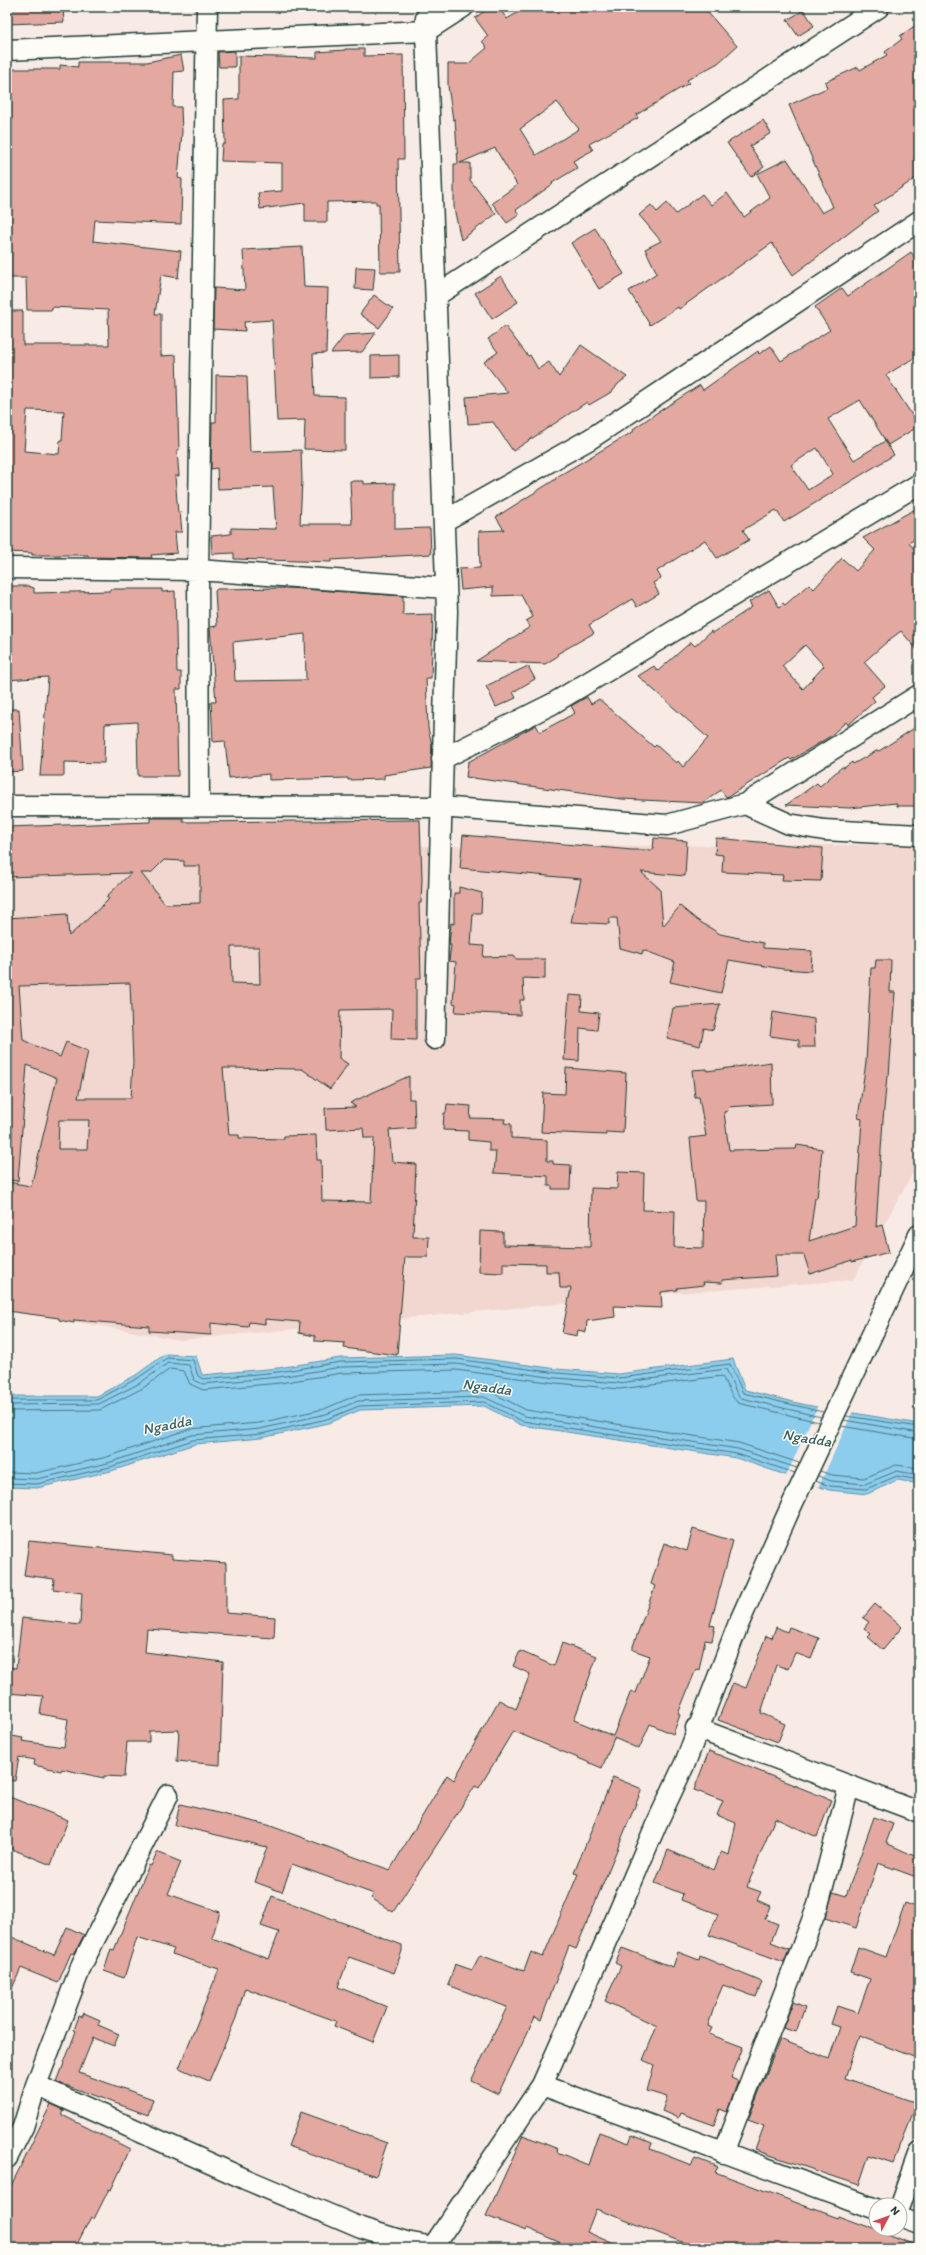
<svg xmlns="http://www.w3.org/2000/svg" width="926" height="2255" viewBox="0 0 926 2255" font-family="Itim,sans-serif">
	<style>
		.built { fill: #f2d7d1 }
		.water { fill: #8ccced; stroke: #6093a3 }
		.pier { fill: #f8ebe6 }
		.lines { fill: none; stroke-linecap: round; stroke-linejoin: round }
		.shore { stroke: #4b767e; stroke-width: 1 }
		.building { fill: #e3a9a0; stroke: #1f3d34; fill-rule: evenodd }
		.minor-casing { stroke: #1f3d34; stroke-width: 23 }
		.minor { stroke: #fdfcf7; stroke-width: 20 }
		.labels { text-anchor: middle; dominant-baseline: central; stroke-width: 3; stroke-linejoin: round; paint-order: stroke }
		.water-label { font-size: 15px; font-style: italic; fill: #3a6162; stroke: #fdfcf7 }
	</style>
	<rect width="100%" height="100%" fill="#f8ebe6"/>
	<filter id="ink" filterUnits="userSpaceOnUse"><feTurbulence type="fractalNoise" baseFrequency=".025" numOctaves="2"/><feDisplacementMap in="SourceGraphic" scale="8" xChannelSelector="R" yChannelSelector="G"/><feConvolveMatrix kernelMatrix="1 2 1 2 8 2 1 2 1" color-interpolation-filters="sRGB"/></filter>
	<g filter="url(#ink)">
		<!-- built -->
		<path class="built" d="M919,845v317l-66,118 -190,14 -482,46 -174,-30v-463z"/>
		<!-- water -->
		<path class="water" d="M165,1354l31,2 6,19 76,-7 62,-10 116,-3 101,14 62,5 114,-15 12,31 61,15 113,19v60l-21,-4 -31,14 -38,-4 -93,-32 -215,-33 -37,-19 -124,4 -31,13 -68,15 -66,6 -84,27 -74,17 -30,-1v-91h90l39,-21z"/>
		<!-- pier -->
		<path class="pier" d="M818,1405l35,6 -35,77 -32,-12z"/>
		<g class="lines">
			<!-- shore -->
			<path class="shore" d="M7,1400h90l41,-22 29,-20 26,2 5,16 5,3 75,-7 63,-10 115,-3 101,14 62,5 111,-14 13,29 80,19
				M7,1405l92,-1 41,-21 28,-20 21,2 5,15 9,4 76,-7 62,-10 115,-3 100,14 63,5 107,-14 11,25 4,4 80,19
				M7,1411l93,-1 43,-22 27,-19 14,2 6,13 13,6 77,-7 62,-10 114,-3 100,13 64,6 102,-13 10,20 6,7 81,19
				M846,1416l73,11
				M844,1420l75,13
				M841,1426l78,13
				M820,1471l12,4 32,3 32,-13 23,3
				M7,1472l29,1 71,-16 83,-28 69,-6 65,-14 33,-14 127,-4 7,1 35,18 213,33 60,20
				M818,1476l13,5 34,3 32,-13 22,4
				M7,1478l30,1 71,-16 84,-28 68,-6 66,-15 32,-13 126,-4 40,19 214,33 59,19
				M815,1481l15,5 36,3 31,-13 22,4
				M7,1483l30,1 73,-17 83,-27 68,-6 66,-15 32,-13 125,-4 38,19 215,33 58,19"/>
		</g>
		<!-- building -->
		<path class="building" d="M7,7h56l1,15 -57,2z
			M490,7h8l9,12 20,-12h176l34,39 -19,17 -31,17 2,3 -53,32 2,3 -49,26 4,6 -20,11 4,7 -25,15 1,1 -37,26 3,5 -12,8 -15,-20 25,-18 -22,-37 -35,15h10v17l26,34 -35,26 -7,-32v-44h4l-3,-45 -2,1 -5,-34v-22h20l19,-16 -5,-7 6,-5 -13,-18zM557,102l22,27 -43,26 -16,-26z
			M804,10l10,16 -16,10 -11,-16z
			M919,23v153l-45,30 4,5 -85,64 -21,-32 -93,66 -1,-2 -28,18 -21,-34 28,-18 -12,-24 16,-8 -22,-26 12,-10 6,7 10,-9 9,11 26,-20 9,11 16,-12 17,24 26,-19 -13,-24 30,-15 35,54 11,-6 -44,-102 38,-17 -2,-6 33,-15 2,3 27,-15 -2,-3 17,-13 -2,-3z
			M345,49h19v7l39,-1 1,104h-6l2,113h-20l-1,-68h-3v-3l-49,1v20h-22v-19l-45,6 -2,-16 24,-2v-28l-61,-2 1,-17h3l-1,-44 15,-1v-43l78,2v-6l28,-2z
			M235,51v16h-16l-1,-15z
			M181,55l3,16 -10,1 -1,35h8l1,25 -4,46 4,1 -1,45 -86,-4 -2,21 88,10 -3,27 -17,-3 -6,39h6v42l15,-1 3,95h-2l2,26h-4l3,37 2,-1 2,20h-7l2,21 -26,2 1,3 -64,-1v-2h-56v-2l-25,-1v-241h16v34h86l-1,-35 -56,-3v3h-25l-1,-32h-19v-209h53v-4l18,2v-5h69zM27,410l37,1 -2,29h-2l-1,14 -35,-3z
			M763,120l8,13 -21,13 14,21 -13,10 -24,-34z
			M595,228l29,46 -25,15 -28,-46z
			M302,247l2,40 24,1 -2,65 -13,1 2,42 30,1v53l-41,-1 1,-29 -28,1 -5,-101 -28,2 1,9 -32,-2 1,-41 31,2 -2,-40z
			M911,252l8,12v91l-33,20 33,51 -31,19 -28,-45 -32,19 26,41 31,-19 9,14 -110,67 -8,-12 -33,20 6,10 -32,18 -12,-18 -48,31 4,7 -8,5 6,11 -22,13 -5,-8 -43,26 5,8 -37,21 1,2 -13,8 -69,-3 54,-34 -4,-6 7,-4 -12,-22 -28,1v-9l-32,3 -2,-21 21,-1 -1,-37 25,-1 -8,-13 60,-38 -1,-1 79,-47 -1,-2 22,-15 45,-29 3,5 55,-39 1,3 12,-8 10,15 49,-31 -15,-23 27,-19 6,8zM817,448l16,26 -25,16 -17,-25z
			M356,267l19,1 -2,22 -18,-1z
			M501,276l17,26 -26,17 -17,-26z
			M374,295l19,14 -14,19 -19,-14z
			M505,326l23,30 2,-1 8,14 11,-7 10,15 22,-32 46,32 -9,7 -5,7 -24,14 -2,-3 -74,49 -20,-29 -25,2 -2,-27 42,-4 -24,-31 14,-10 -10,-13z
			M376,333l-14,19 -31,1 14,-18z
			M399,355v22l-28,1v-22z
			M216,375l31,1 3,76 51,-2 1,30 -2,44h52l-2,-43h14v3l31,-1v46l35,-1 1,26 -100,6v2l-97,-3v-6l-22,1 -1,-18 20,-2v-6l45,1 -3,-42 -55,2 -1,-21 -6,1 1,-47h4z
			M919,507v29l-10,7 10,12v97l-18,-21 -12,9 -25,22 21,24 -13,11 3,4 -27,24 -2,-3 -17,15 -38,23 -2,-2 -60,38 -3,1 -5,-7 -18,13 -81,-4 -156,-22 2,-15 68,-37 4,7 35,-19 -4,-7 16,-9 4,7 8,-5 55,48 2,-2 20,18 2,-2 5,6 25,-29 -70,-62 16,-10 4,5 33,-29 4,4 16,-15 2,2 39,-26 -3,-5 20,-12 10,17 4,-4 2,2 24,-21 5,5 28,-31 14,13 19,-21 -12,-12zM805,645l19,21 -21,23 -21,-23z
			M7,586h21l6,2v5l76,-2v-2h52v3l13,-1 2,81h4v17h-5l2,87h-40l-1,-54 -32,2 -1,39 -40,-1v14h-24l8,-99 -41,3z
			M289,588l114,8v19l30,-1 -2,64h-5l2,50 4,17 -1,23 -47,7v4l-36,1v-2l-79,2v-6l-40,4 -4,-37 -12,1 -2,-40h5l-6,-75 7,-1 -2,-35 2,-2zM305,634l1,46 -71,1 -2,-39z
			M528,666l7,13 -22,13 3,6 -20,9 -10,-21z
			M7,709h12l4,62 -16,1z
			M919,725v81h-22l-1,-3 -46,5 -64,-3 31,-22 3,3 22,-19 2,1 8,-6 1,2 25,-14 1,1z
			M150,818h33v4l237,-2 2,59 -1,24h-2l2,75h-5v62l-25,-1 1,-30 -52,1 -1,48 9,6 -18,25 -28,-20 -79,-1 6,67h10v3l45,1v-3l32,-1 1,25h4l1,41 49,1 3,-64h-10l-1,-10 -37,2 -1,-22 31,-1 -6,-4 59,-27v23h5l1,29 -26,2 3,32 24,2 -3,73h16l-1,20h-23l-8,98 -53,-7 1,-5 -30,-2v-5l-16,-3 1,-11 -35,-3v5l-16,-2 -1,5 -37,-4v12l-62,-4v-5l-75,-6v3l-15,-3v-2l-52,-7v-129l24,4 26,-108 -30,-13 -9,116 -11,-1v-262l60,-4 2,22 34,-31 6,-6 -3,-2 25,-24 -124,4v-50l143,-5zM164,860l20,1v5h16v37l-35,1 -24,-31h10zM231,947h28l1,37 -28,-1zM130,983l3,79 -2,36h-53l10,-47 -22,-9 -6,15 -37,-17 -4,-54zM59,1120h30l-2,29h-29z
			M463,835l169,15h21l1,-12 33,3 -2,35 -44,-4 19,17 3,37 17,-20 17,14 23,14 43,9v5l49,3 -1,20 -28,-2 -54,-9 -8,33 -51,-11 5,-20 -32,-12 -1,4 -22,-6 -3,-30h-7l-1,6 -38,-2 10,-43 -121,-11z
			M716,838l107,10 -2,33 -39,-1 1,-5 -61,-3 1,-17 -8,-1z
			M459,887l23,6 -1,20h-8l-2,32 13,1 -1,11 32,-1v3h30v20l-22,-1 1,22h-4v15l-65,-3 1,-8 -3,-1 3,-41 -7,-1 2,-16h-2l2,-22 3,1v-31h5z
			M876,960h15l-1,32h5l-6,84h-2l-4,44 -7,107 6,-2 7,27 -37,10v-2l-42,14 -6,-19h-29l2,21 -55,4v3l-19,-1 1,3 -27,3v2l-16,2 1,16 -48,-2 1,11 -28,4 -1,11 -8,-2 -1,6 -15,-3 9,-45h-11l-1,-16h-13v-8l-43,-1v10l-24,-1 1,-41 23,1v13l87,2 1,-59 26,1 1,-17 26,1 -1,37 32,1 -1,36 29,1 1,-47h-8l-6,-63 16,-2 -7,-39h-4l-3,-27 15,-1v2l64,-9 1,42 -45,3 1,4 -4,1 5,38 67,-1 1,-4 25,4 -5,49h-2l-6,43 46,-15 7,-107 -4,-1 8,-56 5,-94h4z
			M569,995l13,1 -1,15 18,2 -2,17 -17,-2 -1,33 -15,-1z
			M720,1004l-7,26 -9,-2 -4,18 -33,-8 6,-30z
			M773,1012l41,7 1,28h-16v-7l-29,-4z
			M566,1068l60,5 -3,60 -17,-1v3l-65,-3 2,-39 22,1z
			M447,1104l24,2 -1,12 35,1 -1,4 7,1v14l36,2v21h6v3l18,1 -1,24h-18v-3h-4v-10l-54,-3 2,-22h-7v-9l-21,-2v-9l-25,-1 1,-17h2z
			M693,1529l40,12 -23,84 5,1 -3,15 -7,-1 -6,30 -3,-1 -18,45 2,1 -7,19 -23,-10 -11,25 -25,-11 -12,30 -89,-37 -34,57 -4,-2 -82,126 -22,-14 3,-4 -82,-30 -10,28 -27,-10 12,-35 -92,-22 5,-21 88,21 122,45 57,-95 7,5 45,-80 17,9 14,-35 -17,-8 7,-15 34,15 8,-23 35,13 -23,64 39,16 18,-45 5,2 14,-37 -17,-6v-4l22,-60 -4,-2 13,-41 23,8z
			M29,1541l143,14v4l54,4v50l49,4 -1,21 -127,-9 -2,23 78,10 -3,103 -43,-4 2,-31 -30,1v11h-22l-3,35 -20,-1v2l-42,-9 -1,2 -27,-6 1,-5 -16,-3 -4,24 -8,-1v-45l16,3 -1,3 42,6 4,-28 -28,-5 3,-18 -36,-3v-26l9,1 6,-50 58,7 2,-32 -29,-4 1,-10 -30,-4z
			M875,1604l27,23 -19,23 -15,-13 3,-3 -7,-6 5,-6 -6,-4z
			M776,1627l11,5 2,-5 30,11 -8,21 -16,-6 -7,16 -12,-4 -15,48 24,11 -7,18 -60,-22 15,-37 13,5 20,-52 6,2z
			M709,1751l122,49 -14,37 -42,-19 -28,69 14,5 -4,8 13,6 -5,13 13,5 -7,18 18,7 -5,13 -75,-27 9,-21 -37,-14 2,-6 -28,-11 13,-33 46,20 7,-18 8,3 7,-32 -19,-8 6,-14 -29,-11z
			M613,1777l29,12 -66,160 -7,-3 -28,74 -6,-3 -37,77 -27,-13 36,-74 -59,-22 7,-21 17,6 8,-15 44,16 7,-19 12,5 35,-83 -4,-1z
			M7,1796l61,24 -17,45 -44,-18z
			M874,1817l19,7 -7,19 33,15v20l-41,-15 -22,65 -31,-10 8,-26 13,4z
			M157,1852l24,10 -13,32 52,18 -8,26 57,21 10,-27 -18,-6 11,-30 130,49v6l-8,22 -45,-16 -11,30 49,20 -14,35 -39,-16 2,-5 -91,-33 -9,30 -27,63 -30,-13 40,-99 -47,-15 2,-5 -37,-12 -13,41 -20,-7 7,-22 3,1 35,-85 2,1z
			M905,1903l14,5v151l-60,-23 -14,42 72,25 -24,60 -24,-8 -10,30 -104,-35 9,-24 -16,-6 32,-81 49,20 11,-32 -9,-3 6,-18 21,7 12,-34 -20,-7 8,-25 28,10z
			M67,1927l17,8 -10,19 -3,-1 -13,30 -37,-15 -14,32v-65l47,20z
			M622,1948l51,19 5,-15 21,8 1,-4 62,26 -6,15 -33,-12 -8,19 -7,22 4,2 -3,6 34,13 -12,31 7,3 -11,31 -7,-3 -6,16 -34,-12 -2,5 -16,-7 5,-14 -20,-6 7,-26 -11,-5 14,-34 -52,-25 16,-35 -6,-3z
			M793,2002l12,5 -9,25 -13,-4z
			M84,2013l16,7 -2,5 21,9 -5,12 -21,-8 -14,35 74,26 -5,16 -91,-33 19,-51 -2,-1 5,-14 3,1z
			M51,2104l13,6 -2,5 68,34 -19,41 -2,-1 -15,30 -3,-2 -16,31h-68v-54z
			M301,2112l86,31 -11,33 -88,-30z
			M599,2132l30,11 3,-8 20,8 -2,6 41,16 4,-7 23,9 -3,5 122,46 1,-2 81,30v2h-222l-101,-39 -9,23 36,16h-51l-45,-20 -1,3 -40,-15 37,-81 35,14 -1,3 31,13z"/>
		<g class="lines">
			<defs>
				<path id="minor" d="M7,50l419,-19v-13l6,-11
					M437,295l442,-288
					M444,521l146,-82 329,-218
					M7,568l191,2 248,18
					M442,759l110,-55 367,-220
					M745,804l44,20 35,6 95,5
					M199,805l-1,-235 9,-563
					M7,806l433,1 227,18 78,-21 174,-109
					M435,1039l12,-428 -21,-580 37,-24
					M696,1728l223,84
					M36,2085l209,94 116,49 45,14 33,6
					M542,2085l334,124
					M723,2153l95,-248 31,-119
					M7,2158l16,-31 13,-42 46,-121 86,-169
					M900,2205l19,-53
					M900,2217l19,7
					M432,2248l110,-163 73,-164 41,-96 29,-62 53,-138 51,-114 130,-276"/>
			</defs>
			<!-- minor casing -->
			<use href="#minor" class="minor-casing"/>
			<!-- minor -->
			<use href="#minor" class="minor"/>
		</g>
	</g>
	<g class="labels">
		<!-- water labels -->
		<g class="water-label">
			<text transform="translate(487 1387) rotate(8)">Ngadda</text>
			<text transform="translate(167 1425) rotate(-11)">Ngadda</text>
			<text transform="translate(807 1438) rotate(9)">Ngadda</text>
		</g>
	</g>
	<!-- margin -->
	<rect width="926" height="2255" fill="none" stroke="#fdfcf7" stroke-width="24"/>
	<rect x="12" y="12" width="902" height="2231" fill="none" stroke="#1f3d34" stroke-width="1.5" filter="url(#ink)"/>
	<!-- north arrow -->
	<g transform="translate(888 2217) rotate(49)"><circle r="19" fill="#fdfcf7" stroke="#a4b0a9"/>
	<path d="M0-3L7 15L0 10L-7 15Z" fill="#d1495b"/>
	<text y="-6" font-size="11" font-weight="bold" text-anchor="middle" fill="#1f3d34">N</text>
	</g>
</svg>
